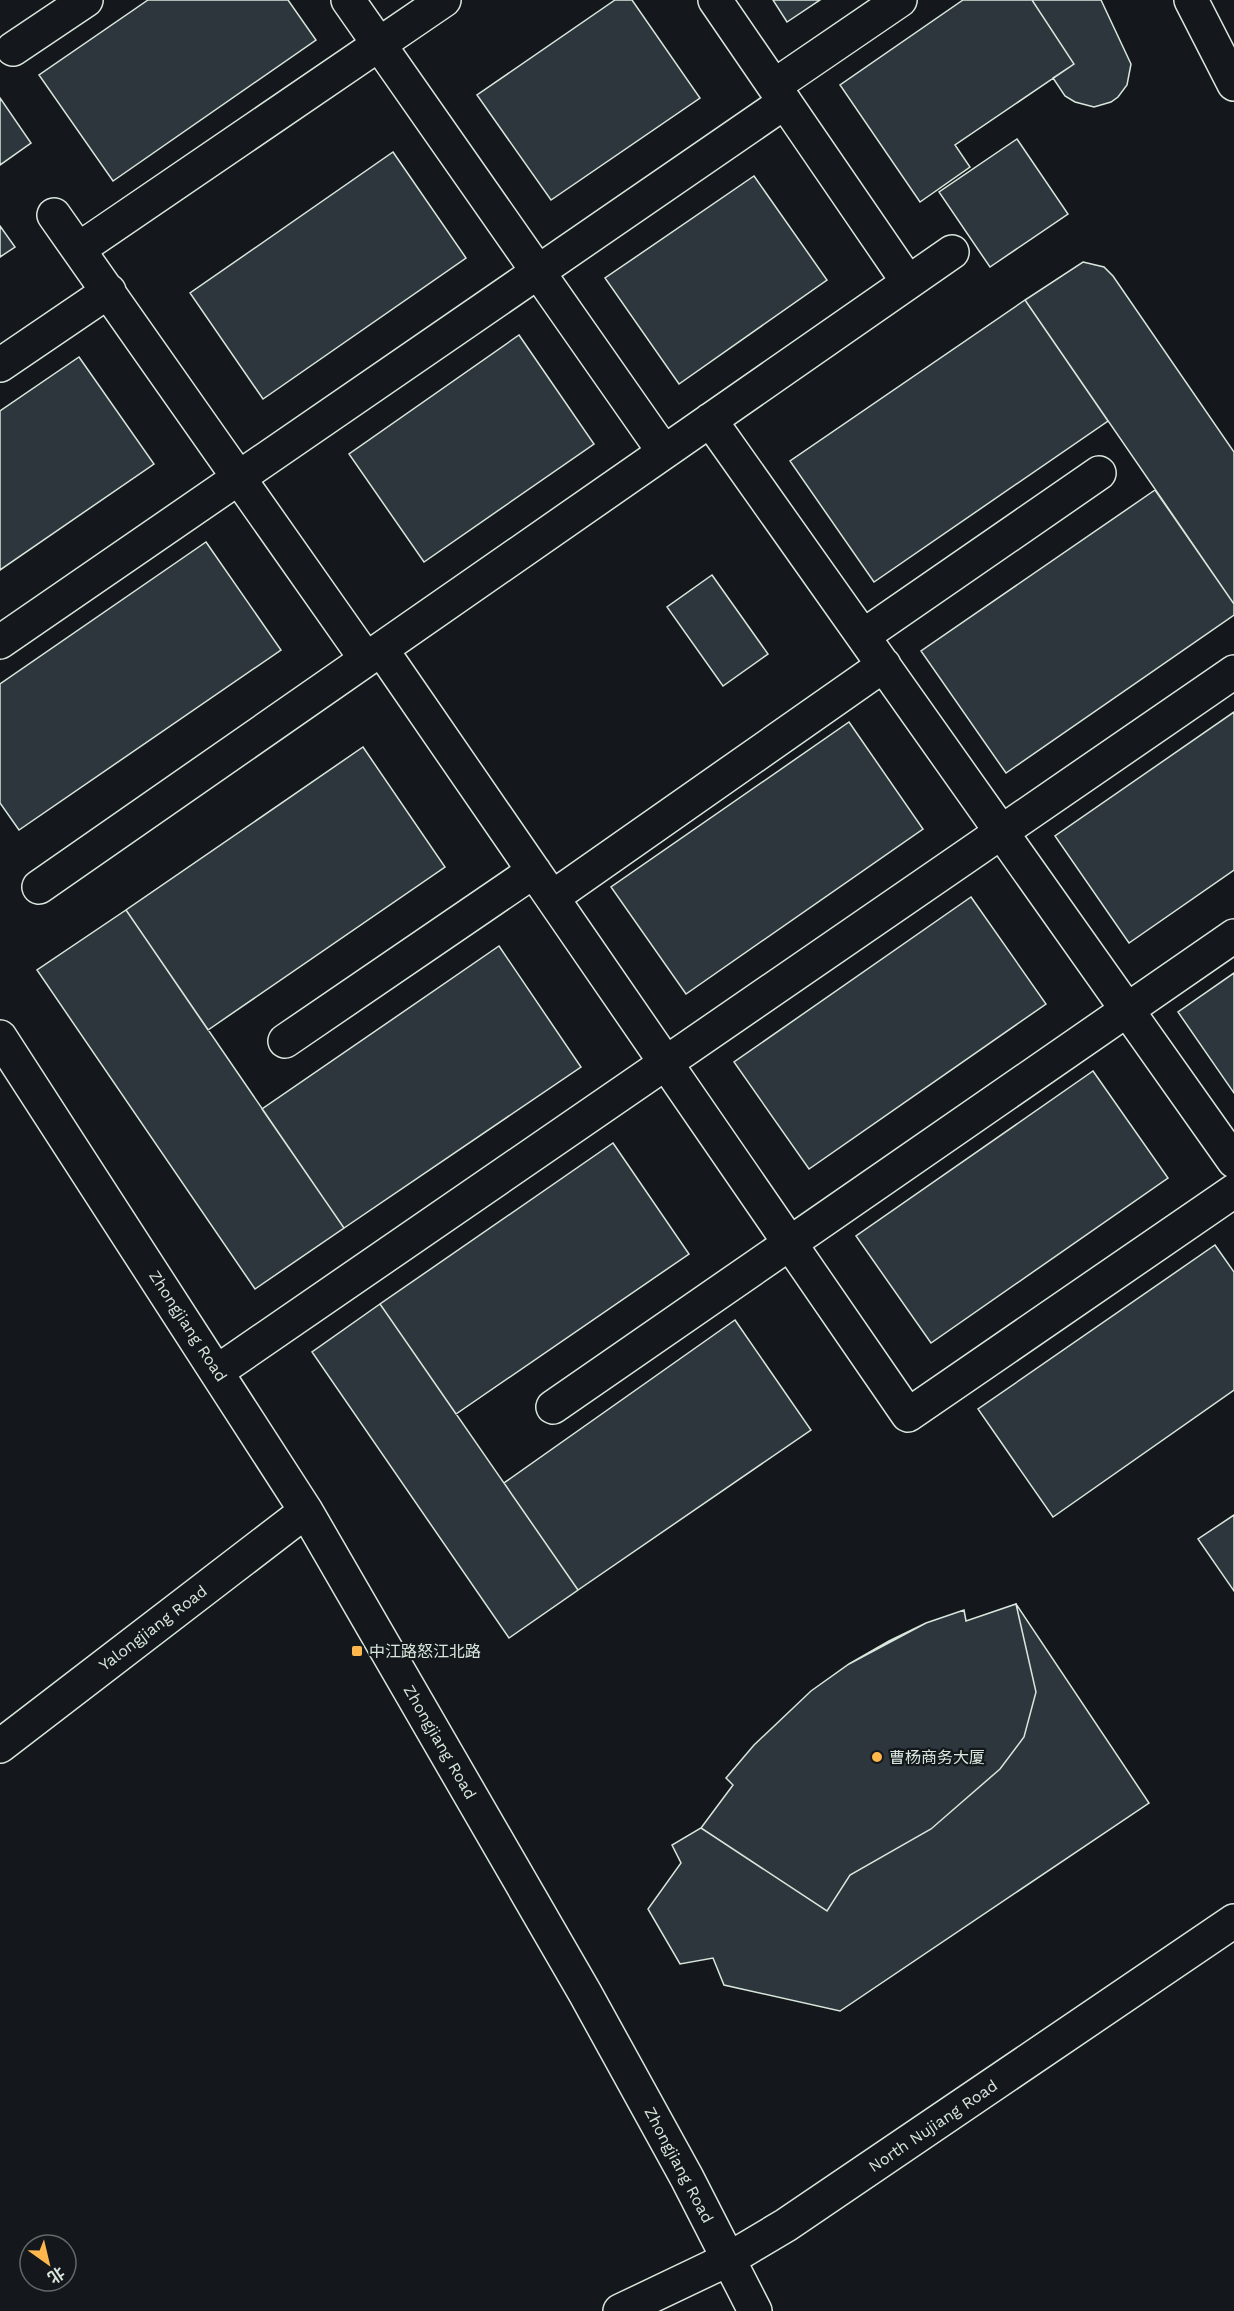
<svg xmlns="http://www.w3.org/2000/svg" width="1234" height="2311" viewBox="0 0 1234 2311" font-family="'Work Sans','Noto Sans SC',sans-serif">
	<style>
		.building { fill: #2c363c; stroke: #d8e6dc; stroke-width: 1.5 }
		.lines { fill: none; stroke-linecap: round; stroke-linejoin: round }
		.minor-casing { stroke: #d8e6dc; stroke-width: 36 }
		.minor { stroke: #14181c; stroke-width: 33 }
		.poi-dot { fill: #ffb74d; stroke: #14181c; stroke-width: 2 }
		.labels { text-anchor: middle; dominant-baseline: central; stroke-width: 4.5; stroke-linejoin: round; paint-order: stroke }
		.street-label { font-size: 16px; fill: #d8e6dc; stroke: #14181c }
		.poi-label { font-size: 16px; fill: #d8e6dc; stroke: #14181c; text-anchor: start }
	</style>
	<rect width="100%" height="100%" fill="#14181c"/>
	<!-- building -->
	<path class="building" d="M148,0h140l28,40 -203,141 -74,-106z
		M615,0h17l68,98 -149,102 -74,-105z
		M773,0h47l-33,22z
		M963,0h69l42,64 -119,81 15,22 -50,35 -80,-117z
		M1032,0h69l30,64 -4,21 -9,12 -7,5 -17,5 -19,-5 -10,-6 -12,-18 21,-14z
		M0,98l31,45 -31,22z
		M1017,139l51,75 -78,53 -51,-75z
		M393,152l73,106 -203,141 -73,-106z
		M754,176l73,104 -148,104 -74,-106z
		M0,226l15,21 -15,10z
		M1083,262l21,5 9,9 121,176v152l-209,-304z
		M1025,300l83,121 -234,161 -84,-121z
		M519,335l75,109 -170,118 -75,-108z
		M79,357l75,107 -154,106v-159z
		M1155,490l79,114v11l-228,158 -85,-122z
		M206,542l75,108 -262,180 -19,-27v-119z
		M712,575l56,79 -45,32 -56,-79z
		M1234,712v158l-105,73 -74,-107z
		M849,722l74,107 -237,165 -75,-107z
		M363,747l82,120 -237,163 -82,-120z
		M971,897l75,107 -237,165 -75,-107z
		M126,910l218,318 -89,61 -218,-319z
		M499,946l82,121 -237,161 -82,-119z
		M1234,973v120l-56,-81z
		M1093,1071l75,107 -237,165 -75,-107z
		M613,1143l76,111 -233,160 -76,-110z
		M1215,1245l19,27v118l-181,127 -75,-108z
		M380,1304l198,286 -69,48 -197,-286z
		M735,1320l76,110 -233,160 -74,-107z
		M1234,1515v76l-36,-52z
		M1016,1604l20,88 -12,45 -24,32 -69,60 -81,46 -23,36 -126,-83 32,-43 -7,-7 28,-33 57,-54 38,-27 77,-41 38,-13 2,11z
		M1016,1604l133,199 -309,208 -116,-26 -11,-27 -33,6 -32,-55 33,-46 -9,-18 29,-17 32,-43 -7,-7 28,-33 57,-54 38,-27 40,-23 37,-18 38,-13 2,11z"/>
	<g class="lines">
		<defs>
			<path id="minor" d="M348,0l316,452
				M715,0l193,282
				M1191,0l43,84
				M13,49l73,-49
				M774,86l126,-86
				M54,215l312,444
				M79,249l365,-249
				M0,365l109,-74
				M710,420l524,741
				M863,636l236,-163
				M0,642l785,-540
				M381,649l527,766 326,-224
				M39,887l913,-635
				M553,897l331,-232
				M0,1037l306,474 279,482 102,185 68,133
				M285,1041l249,-170
				M218,1371l1016,-699
				M553,1407l681,-471
				M0,1746l306,-235
				M620,2311l109,-52 57,-34 448,-304"/>
		</defs>
		<!-- minor casing -->
		<use href="#minor" class="minor-casing"/>
		<!-- minor -->
		<use href="#minor" class="minor"/>
	</g>
	<!-- markers -->
	<g class="poi-dot">
		<rect x="351" y="1645" width="12" height="12" rx="3"/>
		<circle cx="877" cy="1757" r="6"/>
	</g>
	<g class="labels">
		<!-- street labels -->
		<g class="street-label">
			<text transform="translate(188 1326) rotate(57)">Zhongjiang Road</text>
			<text transform="translate(153 1628) rotate(-37)">Yalongjiang Road</text>
			<text transform="translate(440 1742) rotate(60)">Zhongjiang Road</text>
			<text transform="translate(933 2126) rotate(-34)">North Nujiang Road</text>
			<text transform="translate(679 2165) rotate(62)">Zhongjiang Road</text>
		</g>
		<!-- poi labels -->
		<g class="poi-label">
			<text x="369" y="1651">中江路怒江北路</text>
			<text x="889" y="1757">曹杨商务大厦</text>
		</g>
	</g>
	<!-- north arrow -->
	<g transform="translate(48 2263) rotate(146)"><circle r="28" fill="#14181c" stroke="#626a69" stroke-width="1.5"/>
	<path d="M0-4.5L10 22L0 15L-10 22Z" fill="#ffb74d"/>
	<text y="-9" font-size="16" font-weight="bold" text-anchor="middle" fill="#d8e6dc">北</text>
	</g>
</svg>
